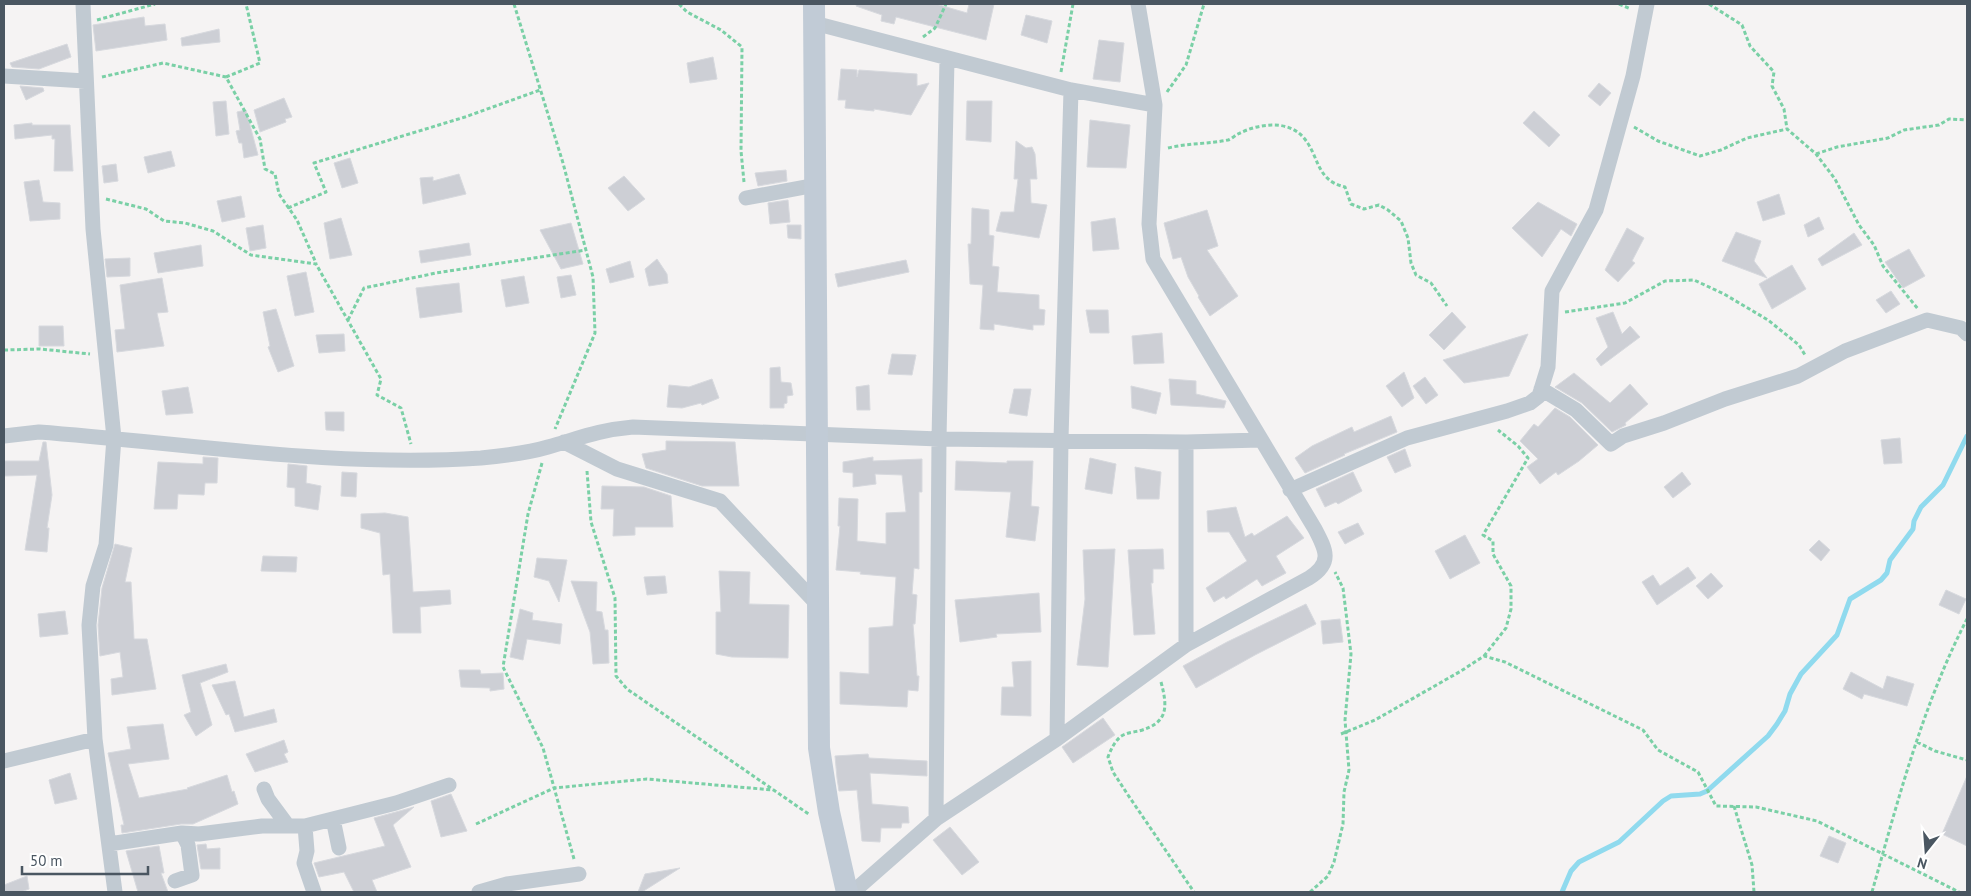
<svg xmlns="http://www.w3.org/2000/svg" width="1971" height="896" viewBox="0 0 1971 896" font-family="'PT Sans',sans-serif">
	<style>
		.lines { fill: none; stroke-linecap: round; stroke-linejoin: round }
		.stream { stroke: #90daee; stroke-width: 5 }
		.building { fill: #cdcfd5; stroke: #d7d9de }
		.path { stroke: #7ad0a6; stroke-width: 3; stroke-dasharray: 4 2.5; stroke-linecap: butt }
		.street { stroke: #c1cad2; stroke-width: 15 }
		.secondary { stroke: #c1cbd6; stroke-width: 22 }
	</style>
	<rect width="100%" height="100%" fill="#f5f3f3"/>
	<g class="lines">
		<!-- stream -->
		<path class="stream" d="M1562,892l9,-21 8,-9 40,-20 44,-41 8,-5 29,-2 7,-3 61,-55 9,-12 8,-13 5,-17 11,-20 36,-39 13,-36 31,-19 6,-7 3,-13 23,-31 1,-8 7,-14 22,-22 24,-49"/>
	</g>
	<!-- building -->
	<path class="building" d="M857,4h79l31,9 2,-9h25l-8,36 -90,-23 -2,7 -13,-3 1,-6 -26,-9z
		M1026,15l26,6 -5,22 -26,-8z
		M144,17l1,9 20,-2 2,16 -71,11 -3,-26z
		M219,29l1,13 -38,4 -1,-8z
		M1099,40l25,3 -4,39 -27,-3z
		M67,44l4,13 -32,12 -27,-2 -2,-4z
		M713,57l4,22 -27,4 -3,-20z
		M841,69l16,1v7l2,-7 58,4v12l12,-3 -18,32 -37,-6v2l-29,-3 1,-8h-8z
		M1599,83l12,10 -11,13 -12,-10z
		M20,86l23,2 1,3 -18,9z
		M284,98l8,19 -7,2 1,3 -26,10 -6,-22z
		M226,101l3,33 -13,2 -3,-34z
		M967,101h25l-1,41 -25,-2z
		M246,110l12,45 -14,3 -2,-15h-3l-3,-12 4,-1 -3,-18z
		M1534,111l26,24 -11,12 -26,-24z
		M1090,120l40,5 -4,43 -39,-1z
		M32,123v2h38l3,46h-19l1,-32h-3v-4l-37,4 -1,-14z
		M1016,141l10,7 6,-1 3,7 2,25h-7l1,24 16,2 -8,33 -43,-7 5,-19h13l4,-33h-4z
		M171,151l4,15 -27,7 -4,-16z
		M350,158l8,25 -16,5 -8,-25z
		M116,164l2,17 -14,2 -2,-17z
		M786,170l1,11 -29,5 -3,-13z
		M459,174l7,20 -43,10 -3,-26 13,-1v4z
		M624,176l21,23 -17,12 -20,-23z
		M39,180l4,22 17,1v16l-30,2 -6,-39z
		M1779,194l6,20 -22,7 -6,-19z
		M241,196l4,21 -23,5 -5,-21z
		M788,200l2,22 -20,2 -2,-21z
		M1538,202l39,22 -6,12 -10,-7 -19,28 -30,-29z
		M972,208l17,2v25l5,1 -2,30 7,1 -2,25 42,3v14l6,1 -1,15h-11v5l-39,-6v6l-14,-1 3,-44 -13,-1 -2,-40h3z
		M1207,210l11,36 -11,4 31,46 -28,20 -12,-19 1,-1 -11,-19 -7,-20 -8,2 -9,-36z
		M1819,217l5,12 -16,8 -4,-12z
		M341,218l11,37 -22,4 -6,-36z
		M1115,218l4,31 -26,2 -2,-29z
		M571,223l12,41 -22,5 -21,-39z
		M263,225l3,23 -16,3 -4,-23z
		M787,225h14v14l-13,-1z
		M1627,228l17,10 -12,23 3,2 -17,19 -13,-12z
		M1736,232l25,9 -7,20 13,17 -45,-17z
		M1854,233l8,12 -40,21 -4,-7z
		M469,243l2,12 -50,8 -2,-12z
		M201,245l2,21 -45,7 -4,-20z
		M1909,249l16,27 -22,12 -18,-26z
		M130,258v18l-23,1 -2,-18z
		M657,259l10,15 1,9 -19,3 -4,-17z
		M906,260l3,12 -71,15 -3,-13z
		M630,261l4,16 -24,6 -4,-14z
		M1792,265l14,24 -34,20 -13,-25z
		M306,272l8,40 -19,4 -8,-40z
		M571,275l5,20 -15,3 -4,-21z
		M524,276l5,27 -23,4 -5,-27z
		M162,278l6,34 -11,1 7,33 -47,6 -2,-22 10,-1 -5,-44z
		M459,283l3,29 -42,6 -4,-30z
		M1891,291l9,13 -14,9 -10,-13z
		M276,309l18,57 -16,6 -10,-25 2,-1 -7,-34z
		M1086,310h22l1,23h-19z
		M1452,312l14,15 -22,23 -15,-15z
		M1613,312l9,22 8,-8 10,11 -39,29 -5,-7 12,-12 -12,-29z
		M39,326h24l1,20h-25z
		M1162,333l2,30 -30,1 -2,-28z
		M344,334l1,17 -26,2 -3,-18z
		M1528,334l-19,42 -45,7 -21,-23z
		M892,354l24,1 -4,20 -24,-1z
		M780,367l1,15 10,1 2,12 -6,1v7l-3,1v4h-14v-40z
		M1404,372l10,26 -12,9 -16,-21z
		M1574,373l36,30 20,-19 18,20 -23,19 1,2 -14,7 -30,-29 -27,-16z
		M1425,377l13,18 -12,9 -13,-18z
		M712,379l7,19 -17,7 -1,-2 -19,5 -15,-1 2,-22 20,2z
		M1169,379l27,2v13l30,7 -2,7 -53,-3z
		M869,385l1,25h-13l-1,-23z
		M1131,386l30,7 -5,21 -24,-6z
		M188,387l5,26 -27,2 -4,-24z
		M1014,389h17l-4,27 -18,-3z
		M1555,408l15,9 28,28 -19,16 -21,14 -2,-3 -16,12 -13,-17 11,-8 -18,-18 14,-17 4,3z
		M325,412h19v19l-18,-1z
		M1391,416l6,16 -53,22 1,1 -40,18 -10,-15 17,-12 40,-19 2,5z
		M1900,438l2,25 -18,1 -3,-24z
		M666,441l69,1 4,44h-37l-56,-18 -4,-14 24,-4z
		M43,442h3l6,53 -5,33h2l-2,24 -22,-2 12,-75 -33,1v-15h35z
		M1405,449l6,17 -16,7 -8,-16z
		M203,457l15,1 -1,25h-12l-1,12 -26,-1 -1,15h-23l4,-47 45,2z
		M873,457v4l49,-2v33h-3v77l-5,-1 -2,26 5,1 -2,29h-2l4,52h2l-1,15 -10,-1 -1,17 -67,-3v-32l29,2v-46l24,-2 3,-49 -36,-3 1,-2 -25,-2 4,-44h-2l1,-28 19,1 -1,42 29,3v-31l20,-1 -4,-37 -27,-1 1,10 -23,3v-14l-10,-1v-10z
		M1090,458l26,6 -4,30 -27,-5z
		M956,461l51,2v-2h26l-2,45 8,1 -4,34 -29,-4 5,-45 -56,-2z
		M288,464l19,2 -1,17 15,3 -3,24 -23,-4v-18l-8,-1z
		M1135,467l26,5 -2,27h-22z
		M342,472l15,1 -1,24 -15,-1z
		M1353,472l9,19 -24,13 -2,-2 -11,5 -9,-18z
		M1682,472l9,12 -18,14 -9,-11z
		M602,486l42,1 27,9 2,31h-38v8l-22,1 1,-27h-13z
		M1236,507l9,30 7,-4 2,3 33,-20 17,22 -28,18 10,17 -24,13 -5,-7 -31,20 -2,-3 -10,6 -8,-14 41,-27 -18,-29h-21l-1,-21z
		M385,513l23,4 5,75 37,-2 1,14 -31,3 1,26h-28l-3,-59 -7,1 -3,-42 -19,-5v-14z
		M1358,523l6,11 -19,10 -7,-12z
		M1465,535l15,28 -30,16 -15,-28z
		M1819,540l11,10 -9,11 -12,-11z
		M115,544l17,4 -7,34h6l3,57h13l9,50 -44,6 -1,-16 12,-2 -3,-25 -20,4 -2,-31 4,-37z
		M1115,549l-7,118 -31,-2 8,-66 -2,-49z
		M1163,549l1,20h-11v14h-2l4,51 -21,1 -6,-85z
		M263,556l34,1 -1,15 -35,-1z
		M537,558l30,2 -8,42 -10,-21 -15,-4z
		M1688,567l8,11 -39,27 -15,-23 11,-7 7,11z
		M719,571l31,1 -1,32 40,1 -1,53 -56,-1 -16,-3v-42h5z
		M1711,573l12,13 -15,13 -12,-13z
		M665,576l2,17 -20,2 -3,-18z
		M571,581l26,1 -1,29 6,1 3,18h3l1,33 -16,1 -3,-32z
		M1946,590l20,9 -7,15 -20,-9z
		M1039,593l2,39 -45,2 1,3 -37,5 -5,-42z
		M1306,604l10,20 -61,31 -59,33 -13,-22 44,-24z
		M520,609l13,4 -1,7 30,4 -2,20 -33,-5 -4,21 -13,-3z
		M65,611l3,23 -28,3 -2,-23z
		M1340,619l3,23 -20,2 -2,-23z
		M1031,661v55l-30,-1 1,-28h12l-2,-25z
		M226,664l2,8 -28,11 12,42 -16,11 -12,-21 7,-3 -9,-37z
		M459,670h21l1,4 22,-1 1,16 -14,2v-3l-29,-1z
		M1851,672l32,17 4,-13 27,8 -7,22 -43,-12 -2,5 -19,-10z
		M235,681l9,36 30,-8 3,13 -42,10 -6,-18 -3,1 -14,-30z
		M1103,718l12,17 -42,28 -11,-16z
		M163,724l6,35 -41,5 11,34 49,-9 -1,-1 40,-13 5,17 2,-1 4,13 -45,20h-12l-59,9 -1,-8h3l-16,-72 23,-4 -4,-22z
		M284,740l4,12 -4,2 4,8 -33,10 -9,-18z
		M868,754l1,4 58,3v15l-57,-3 2,31 36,3 1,16h-7l-1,5h-20l-1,14 -18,-1 -5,-51 -18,1 -2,-13 -2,-22z
		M70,773l7,26 -22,5 -6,-24z
		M1967,776v70l-25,-12z
		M451,794l16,37 -26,6 -10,-36z
		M414,807l-21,18 18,42 -39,13 5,12h-23l-10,-20 -25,5 -5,-14 71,-17 -11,-28z
		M950,827l29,35 -17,13 -29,-35z
		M1829,836l17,7 -8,20 -18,-7z
		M206,844l1,5 13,-1v21h-19l-4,-24z
		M159,846l5,27h-3l7,19h-30l-12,-41z
		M680,868l-38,24h-4l7,-18z
		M27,876l2,13 -8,3h-17v-7z"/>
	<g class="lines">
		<!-- path -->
		<path class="path" d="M514,4l49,159 30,114 2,56 -40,96
			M679,4l8,8 34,18 21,17 -1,104 3,31
			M1619,4l12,5
			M1709,4l33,21 8,21 24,26 -2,14 12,23 3,20
			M97,20l58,-16
			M923,37l12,-9 11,-24
			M1061,72l12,-68
			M102,77l61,-14 63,14 34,62 5,30 10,5 4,20 18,26 19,43
			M226,77l34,-14 -14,-59
			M1167,92l19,-27 18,-61
			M1634,127l24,14 42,15 21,-6 26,-12 40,-9 29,25 19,25 24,46 15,20 9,21 35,43
			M1168,148c20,-5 41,-4 60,-8 4,-1 7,-5 10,-6 19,-10 49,-15 65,3 17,19 12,43 42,50l6,17 13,5 15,-4 9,5 13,11 7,17 3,25 5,12 15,8 16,23
			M1816,154l21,-7 51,-9 16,-8 35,-5 10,-6 18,1
			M106,199l40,10 18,12 21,2 28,8 38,24 65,9 65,115 -4,16 24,13 10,36
			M288,208l38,-16 -12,-29 151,-46 75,-27
			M1565,312l60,-9 40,-22 29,-1 30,14 44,26 31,25 6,10
			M348,320l16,-32 72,-15 150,-23
			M4,350l36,-1 50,5
			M542,463l-14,51 -25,153 40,81 31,111
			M587,471l4,51 24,76 1,78 11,13 183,126
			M1484,656l22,-28 5,-19v-23l-18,-32v-13l-10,-6 45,-77 -10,-12 -20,-16
			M1161,682c7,26 7,41 -22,49 -6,1 -14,2 -19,6 -6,6 -9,12 -12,20l5,15 15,23 66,97
			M1341,734l34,-14 86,-49 23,-15 21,6 138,68 15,20 40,22 18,34 40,1 61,14 142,71
			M1917,742l18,9 32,9
			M1734,806l18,59 2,27
			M476,824l78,-36 93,-9 126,11
			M1310,892l18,-16 6,-14 9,-38 1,-32 5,-22 -4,-50 6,-66 -8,-66 -8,-16
			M1872,892c26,-92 51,-188 95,-273"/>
		<!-- street -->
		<path class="street" d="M83,4l10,225 21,209 -8,107 -13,41 -4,39 6,114 20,153
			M814,23l257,67 84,15
			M4,76l81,5
			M746,198l70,-13
			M1541,389l35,21 35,34 12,-8 41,-13 61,-24 73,-23 47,-25 82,-31 34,8 6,6
			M4,436l35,-4c146,11 295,36 442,26 21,-2 47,-5 67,-11 32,-9 51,-17 85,-20l306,12 247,3 74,-2
			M564,442l53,27 103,32 98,104
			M1290,490l117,-52 100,-27 23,-8 9,-7 9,-29 4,-76 44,-81 37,-134 14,-72
			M1186,645v-203
			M1057,739l4,-300 10,-349
			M4,761l91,-22
			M264,789l4,10 20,27
			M333,819l6,29
			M936,819l3,-380 8,-380
			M305,826l2,25 -3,12 10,29
			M109,844l73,-11 17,1 63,-8h43l91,-23 53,-18
			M175,881l17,-6 -4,-30 -6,-12
			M479,892l28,-8 72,-10
			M853,892l83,-73 121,-80 129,-94 123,-67c24,-15 17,-28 6,-49l-162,-270 -4,-35 6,-119 -17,-101"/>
		<!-- secondary -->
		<path class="secondary" d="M814,4l5,744 10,64 18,80"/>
	</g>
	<!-- border -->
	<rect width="1971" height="896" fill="none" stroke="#4a5661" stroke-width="10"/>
	<!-- north arrow -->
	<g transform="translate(1926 851) rotate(197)" stroke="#ffffff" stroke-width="4" paint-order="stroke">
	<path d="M0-4L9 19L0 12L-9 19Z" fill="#4a5661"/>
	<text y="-8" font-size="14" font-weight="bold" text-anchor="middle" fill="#4a5661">N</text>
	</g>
	<!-- scale -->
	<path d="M22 866v8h126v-8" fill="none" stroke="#4a5661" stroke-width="2.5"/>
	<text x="30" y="866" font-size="15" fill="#4a5661" stroke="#ffffff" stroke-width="4" paint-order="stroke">50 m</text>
</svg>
